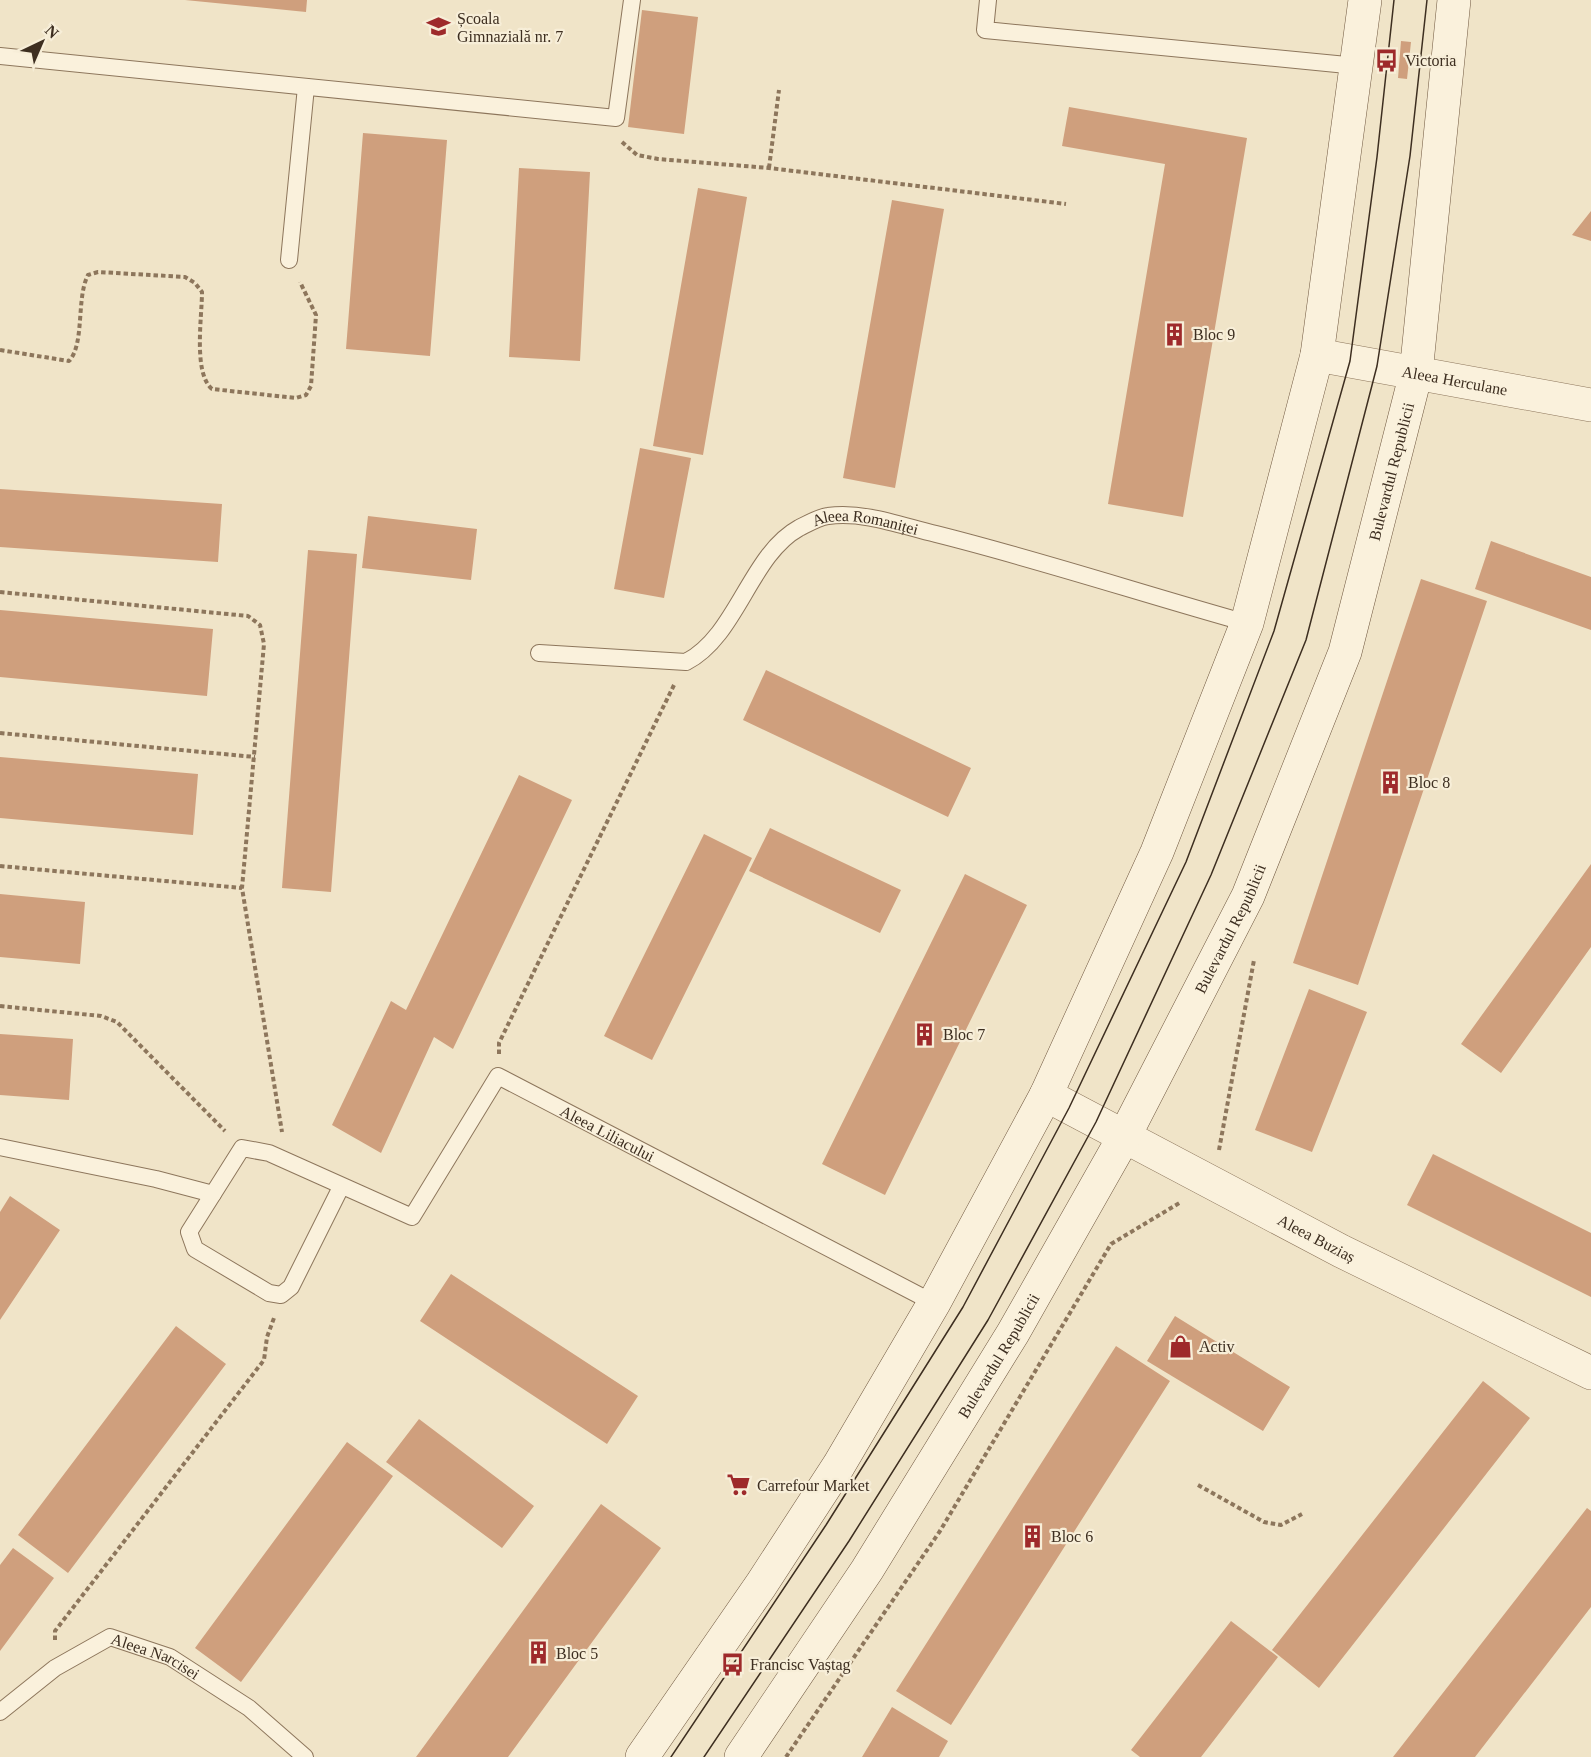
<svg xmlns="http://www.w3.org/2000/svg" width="1591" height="1757" viewBox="0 0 1591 1757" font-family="'Times New Roman',serif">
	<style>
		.building { fill: #cf9f7d }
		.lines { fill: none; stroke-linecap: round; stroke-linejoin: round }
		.service-casing { stroke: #8d765c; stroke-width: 18 }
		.minor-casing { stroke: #8d765c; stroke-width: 34 }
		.secondary-casing { stroke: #6f573f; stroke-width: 34 }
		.path { stroke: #8d765c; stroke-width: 4; stroke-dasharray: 4.5 3; stroke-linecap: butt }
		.service { stroke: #faf1dc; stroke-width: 16 }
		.minor { stroke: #faf1dc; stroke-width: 33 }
		.secondary { stroke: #faf1dc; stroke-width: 33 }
		.tram { stroke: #3d2e20; stroke-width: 1.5 }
		.labels { text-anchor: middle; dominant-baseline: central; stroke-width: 4.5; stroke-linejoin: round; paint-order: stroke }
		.poi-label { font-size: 16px; fill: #3d2e20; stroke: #f7eed8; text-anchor: start }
		.street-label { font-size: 16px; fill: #3d2e20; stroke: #f7eed8 }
	</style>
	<rect width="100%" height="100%" fill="#f0e4c8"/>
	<!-- building -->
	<path class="building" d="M185,0h122l-1,12z
		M642,10l56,7 -14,117 -56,-7z
		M1401,41l10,1 -4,37 -9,-1z
		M1069,107l178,31 -64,379 -75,-13 57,-340 -103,-18z
		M363,133l84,7 -17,216 -84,-7z
		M519,168l71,4 -10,189 -71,-4z
		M698,188l49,9 -44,258 -50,-9z
		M892,200l52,9 -49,279 -52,-10z
		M1591,211v30l-19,-6z
		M640,448l51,10 -27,140 -50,-9z
		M0,489l222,15 -4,58 -218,-15z
		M368,516l109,13 -6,51 -109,-12z
		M1491,541l100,36v53l-116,-41z
		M308,550l49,4 -26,338 -49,-4z
		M1421,579l66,22 -129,384 -65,-22z
		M0,610l213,19 -6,67 -207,-19z
		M766,670l205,98 -23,49 -205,-97z
		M0,757l198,17 -5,61 -193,-17z
		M519,775l53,25 -119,249 -19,-12 -53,116 -49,-28 59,-124 15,9z
		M770,828l131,62 -21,43 -131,-62z
		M704,834l48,24 -100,202 -48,-24z
		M1591,864v83l-90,126 -40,-29z
		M965,874l62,31 -142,290 -63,-31z
		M0,894l85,8 -5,62 -80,-7z
		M1309,989l58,23 -55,140 -57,-22z
		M0,1034l73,5 -4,61 -69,-5z
		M1433,1154l158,79v64l-184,-92z
		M10,1196l50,34 -60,90v-108z
		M451,1274l187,122 -31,48 -187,-123z
		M1175,1316l115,71 -27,44 -116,-70z
		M176,1326l50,38 -158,209 -50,-38z
		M1116,1346l54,35 -219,344 -55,-34z
		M1483,1381l47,37 -211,270 -47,-38z
		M419,1419l115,87 -32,42 -116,-86z
		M347,1442l46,34 -152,206 -46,-34z
		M601,1504l60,44 -153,209h-92z
		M1587,1508l4,3v96l-116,150h-82z
		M13,1548l41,30 -54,73v-86z
		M1231,1621l47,36 -77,100h-61l-9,-7z
		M892,1707l56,34 -9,16h-77z"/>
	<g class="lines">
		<defs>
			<g id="service">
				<path d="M988,0l-3,30 372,36"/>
				<path d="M0,56l616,62 16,-118"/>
				<path d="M289,260l17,-173"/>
				<path id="s1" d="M539,653l147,9c51,-26 64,-107 113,-134 8,-4 20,-11 29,-12 36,-5 74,10 108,18 104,26 207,60 311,89"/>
				<path d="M0,1147l156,32 57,15"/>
				<path id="s2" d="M341,1187l-50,100 -10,8 -12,-2 -74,-44 -6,-17 53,-84 27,5 143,64 86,-141 436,227"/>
				<path id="s3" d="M0,1712l55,-44 55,-31 60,20 79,51 56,49"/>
			</g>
			<g id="minor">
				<path id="s4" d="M1317,355l274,50"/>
				<path id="s5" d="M1046,1095l295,156 250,122"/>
			</g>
			<g id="secondary">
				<path d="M642,1757l119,-172 78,-120 95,-162 112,-208 111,-243 90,-229 70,-268 48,-355"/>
				<path id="s6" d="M741,1757l126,-187 146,-237 111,-196 124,-241 97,-244 71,-279 38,-373"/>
			</g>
		</defs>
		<!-- service casing -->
		<use href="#service" class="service-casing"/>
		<!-- minor casing -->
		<use href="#minor" class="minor-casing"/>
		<!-- secondary casing -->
		<use href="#secondary" class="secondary-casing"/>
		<!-- path -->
		<path class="path" d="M622,142l15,13 21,4 111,9 297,36
			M769,168l10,-78
			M0,350l69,11c16,-17 7,-63 19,-86l10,-3 87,5 10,6 7,9c0,25 -9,81 10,97l84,9 10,-3 5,-9 5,-71 -16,-33
			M0,592l248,24 12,9 4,19 -22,244 40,244
			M0,733l255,24
			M0,866l242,22
			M0,1006l101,10 16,6 108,109
			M499,1054v-11l175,-358
			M1219,1150l35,-190
			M1198,1485l66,37 17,3 21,-11
			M55,1640v-9l209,-271 3,-23 7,-19
			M786,1757l154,-226 171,-287 70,-42"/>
		<!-- service -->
		<use href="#service" class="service"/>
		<!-- minor -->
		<use href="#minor" class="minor"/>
		<!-- secondary -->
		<use href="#secondary" class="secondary"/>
		<!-- tram -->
		<path class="tram" d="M671,1757l155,-232 137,-218 106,-199 117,-246 88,-231 76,-270 27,-204 17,-157
			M704,1757l145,-216 139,-221 108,-198 115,-247 95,-235 71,-274 33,-210 17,-156"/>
	</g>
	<!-- icons -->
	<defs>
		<symbol id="school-bare" viewBox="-9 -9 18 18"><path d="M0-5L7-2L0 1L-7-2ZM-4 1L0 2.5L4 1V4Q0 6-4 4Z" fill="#9e2a2b" stroke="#f7eed8" stroke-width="2.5" paint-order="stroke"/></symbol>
		<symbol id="bus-bare" viewBox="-9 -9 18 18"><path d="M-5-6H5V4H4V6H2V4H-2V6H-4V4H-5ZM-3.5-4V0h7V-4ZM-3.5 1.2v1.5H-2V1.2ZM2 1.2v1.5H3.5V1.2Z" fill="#9e2a2b" stroke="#f7eed8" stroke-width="2.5" paint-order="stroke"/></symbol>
		<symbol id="building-bare" viewBox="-9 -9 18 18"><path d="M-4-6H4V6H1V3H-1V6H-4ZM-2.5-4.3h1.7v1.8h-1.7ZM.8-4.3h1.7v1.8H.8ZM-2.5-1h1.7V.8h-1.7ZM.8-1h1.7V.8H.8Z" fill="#9e2a2b" stroke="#f7eed8" stroke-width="2.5" paint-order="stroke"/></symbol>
		<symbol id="shop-bare" viewBox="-9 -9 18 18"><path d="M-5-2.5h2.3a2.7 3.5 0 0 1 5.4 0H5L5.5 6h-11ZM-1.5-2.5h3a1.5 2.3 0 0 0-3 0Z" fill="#9e2a2b" stroke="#f7eed8" stroke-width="2.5" paint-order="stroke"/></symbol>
		<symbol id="supermarket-bare" viewBox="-9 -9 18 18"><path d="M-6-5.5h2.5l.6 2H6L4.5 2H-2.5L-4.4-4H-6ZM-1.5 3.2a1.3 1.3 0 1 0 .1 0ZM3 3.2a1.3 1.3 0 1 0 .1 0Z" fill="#9e2a2b" stroke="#f7eed8" stroke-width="2.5" paint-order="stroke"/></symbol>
	</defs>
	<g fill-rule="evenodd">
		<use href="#school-bare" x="422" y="10" width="33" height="33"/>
		<use href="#bus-bare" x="1370" y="44" width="33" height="33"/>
		<use href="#building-bare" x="1158" y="318" width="33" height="33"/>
		<use href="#building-bare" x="1374" y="766" width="33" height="33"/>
		<use href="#building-bare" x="908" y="1018" width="33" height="33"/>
		<use href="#shop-bare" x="1164" y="1330" width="33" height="33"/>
		<use href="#supermarket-bare" x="722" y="1468" width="33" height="33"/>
		<use href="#building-bare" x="1016" y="1520" width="33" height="33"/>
		<use href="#building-bare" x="522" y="1636" width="33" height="33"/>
		<use href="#bus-bare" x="716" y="1648" width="33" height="33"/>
	</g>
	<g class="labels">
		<!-- poi labels -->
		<g class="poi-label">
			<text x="457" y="18">Școala<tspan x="457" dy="18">Gimnazială nr. 7</tspan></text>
			<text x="1405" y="60">Victoria</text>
			<text x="1193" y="334">Bloc 9</text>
			<text x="1408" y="782">Bloc 8</text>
			<text x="943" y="1034">Bloc 7</text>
			<text x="1199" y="1346">Activ</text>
			<text x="757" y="1485">Carrefour Market</text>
			<text x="1051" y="1536">Bloc 6</text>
			<text x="556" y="1653">Bloc 5</text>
			<text x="750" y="1664">Francisc Vaștag</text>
		</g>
		<!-- street labels -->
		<g class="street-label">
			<text stroke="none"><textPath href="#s4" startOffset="140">Aleea Herculane</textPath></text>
			<text stroke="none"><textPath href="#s6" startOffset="1449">Bulevardul Republicii</textPath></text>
			<text stroke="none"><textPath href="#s1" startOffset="394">Aleea Romaniței</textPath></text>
			<text stroke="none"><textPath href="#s6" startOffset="963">Bulevardul Republicii</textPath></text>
			<text stroke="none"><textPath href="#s2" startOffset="813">Aleea Liliacului</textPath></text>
			<text stroke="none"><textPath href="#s5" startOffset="306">Aleea Buziaș</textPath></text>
			<text stroke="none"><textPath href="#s6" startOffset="477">Bulevardul Republicii</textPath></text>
			<text stroke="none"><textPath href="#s3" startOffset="183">Aleea Narcisei</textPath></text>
		</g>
	</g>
	<!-- north arrow -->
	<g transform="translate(42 42) rotate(44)" stroke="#f7eed8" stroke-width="4.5" paint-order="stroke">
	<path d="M0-4.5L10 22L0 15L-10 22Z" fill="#3d2e20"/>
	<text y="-9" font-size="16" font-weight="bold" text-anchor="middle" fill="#3d2e20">N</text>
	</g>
</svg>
